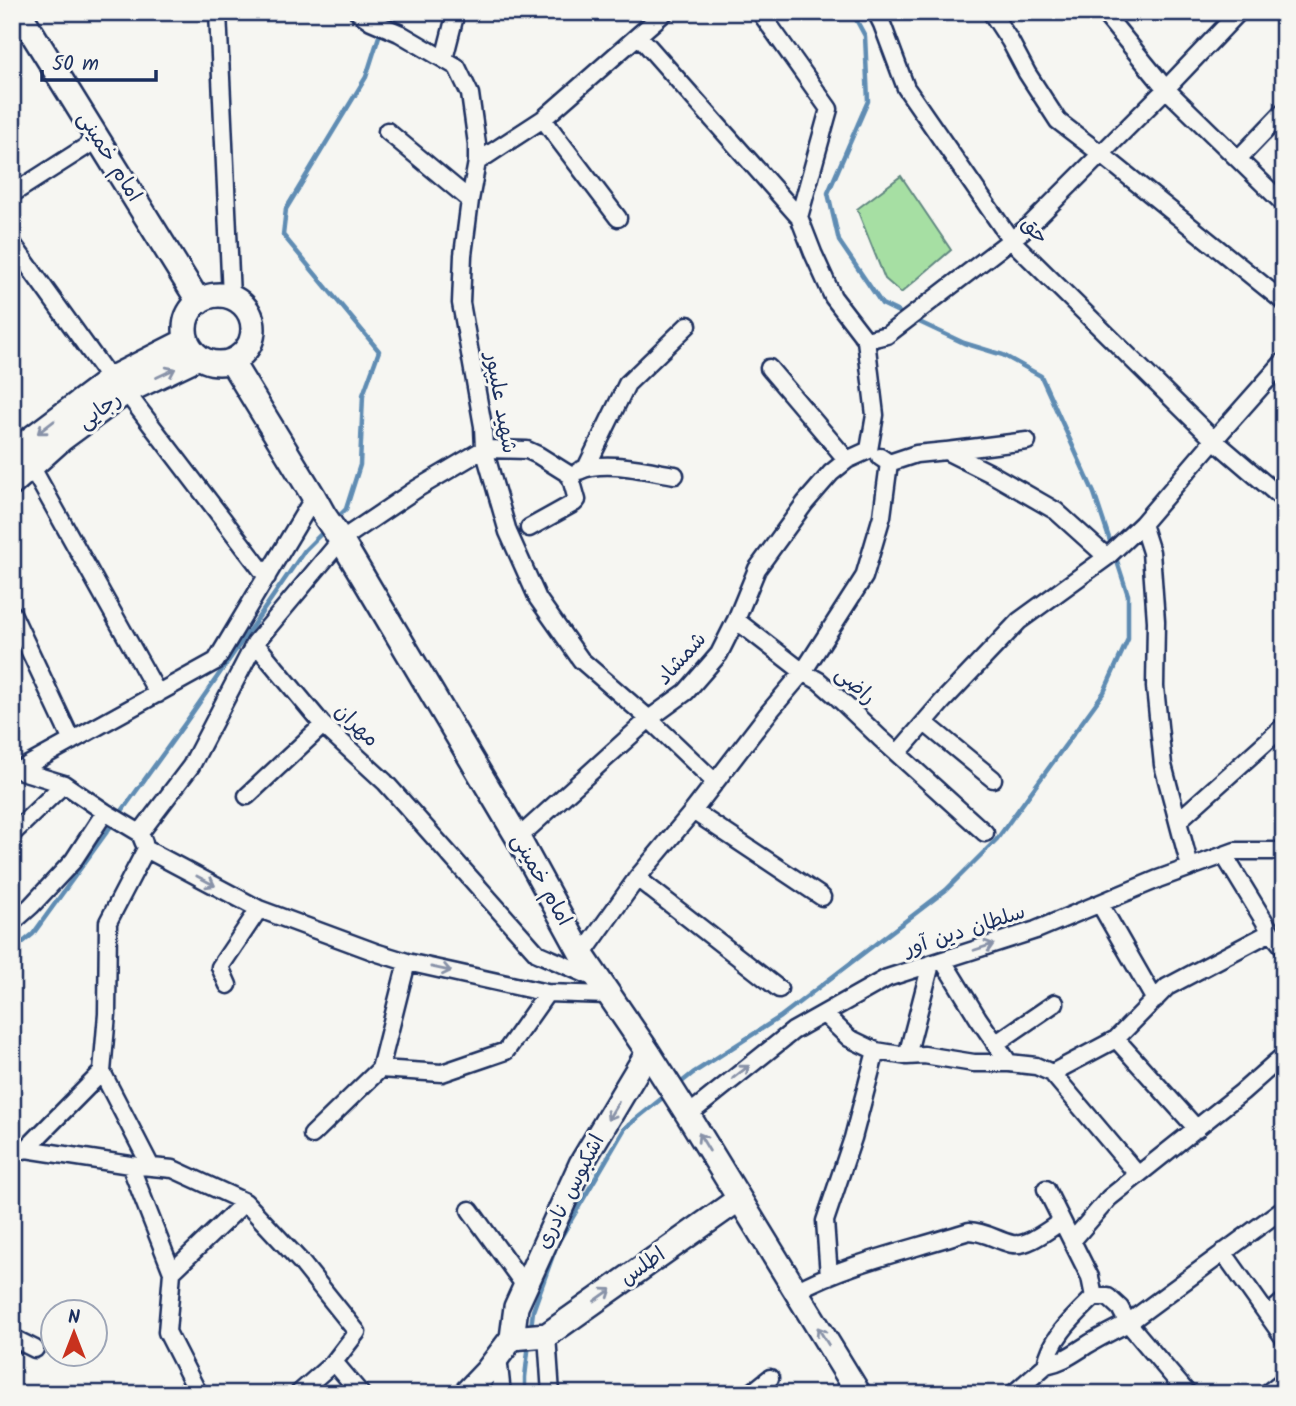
<svg xmlns="http://www.w3.org/2000/svg" width="1296" height="1406" viewBox="0 0 1296 1406" font-family="Kalam,'Playpen Sans Arabic',sans-serif">
	<style>
		.green { fill: #a6dfa3; stroke: #608780; stroke-width: 2 }
		.lines { fill: none; stroke-linecap: round; stroke-linejoin: round }
		.stream { stroke: #5e8cb3; stroke-width: 4.5 }
		.street-casing { stroke: #1b2f5e; stroke-width: 21 }
		.secondary-casing { stroke: #1b2f5e; stroke-width: 28 }
		.street { stroke: #f6f6f2; stroke-width: 16 }
		.secondary { stroke: #f6f6f2; stroke-width: 23 }
		.oneway { stroke: #8892a8 }
		.labels { text-anchor: middle; dominant-baseline: central; stroke-width: 6; stroke-linejoin: round; paint-order: stroke }
		.street-label { font-size: 21px; fill: #1b2f5e; stroke: #f6f6f2 }
	</style>
	<rect width="100%" height="100%" fill="#f6f6f2"/>
	<filter id="ink" filterUnits="userSpaceOnUse"><feTurbulence type="fractalNoise" baseFrequency=".0143" numOctaves="2"/><feDisplacementMap in="SourceGraphic" scale="14" xChannelSelector="R" yChannelSelector="G"/><feConvolveMatrix kernelMatrix="1 2 1 2 8 2 1 2 1" color-interpolation-filters="sRGB"/></filter>
	<g filter="url(#ink)">
		<!-- green -->
		<path class="green" d="M901,176l50,74 -50,43 -16,-14 -28,-70z"/>
		<g class="lines">
			<!-- stream -->
			<path class="stream" d="M852,12l13,24 3,65 -40,92 11,48 43,63 25,12
				M915,320l49,23 39,12 38,21 53,117 18,54
				M336,519l10,-10 14,-44 3,-70 16,-44 -96,-116 3,-26 80,-132 15,-47
				M119,815l67,-93 119,-172 20,-20
				M12,951l21,-17 81,-112
				M678,1085l15,-12 87,-56 166,-127 51,-51 107,-147 24,-53v-44l-13,-40
				M531,1328l2,-17 24,-67 68,-116 41,-33
				M525,1394v-17l4,-34"/>
			<defs>
				<path id="street" d="M218,12l13,285
					M358,12l13,9 28,12 58,34 13,27 7,50v18l-7,38 -7,55 -2,48 22,123 1,23 24,83 30,67 43,61 68,59 66,63
					M760,12l69,97 -30,108
					M876,12l6,12 24,64 105,152 203,200 70,60
					M991,12l19,29 17,32 31,48 43,33 183,148
					M1103,12l63,77 118,115
					M639,36l160,181 14,36 20,44 33,43
					M444,59l12,-47
					M543,119l75,99
					M387,131l83,69
					M1238,159l46,-48
					M477,162l66,-43 122,-107
					M12,194l86,-55
					M12,243l98,136
					M866,340l21,-5 142,-109 130,-130 80,-84
					M866,340l9,75 -6,35
					M769,368l78,92
					M126,392l141,185
					M947,451l80,-10
					M880,457l9,6 27,-9 30,-3 44,22 66,38 51,46
					M31,466l127,228
					M586,468l41,-84 61,-59
					M579,471c25,-12 69,0 96,4
					M1142,524l9,28 5,69 -1,66 8,78 27,102
					M12,613l60,128
					M736,620l67,52 16,9 16,14 45,43 105,95
					M255,643l86,-103 77,-52 66,-39 43,1 11,5 32,20 7,25 -3,3 -45,25
					M925,723l68,56
					M898,753l44,-51 77,-81 88,-64 35,-33 72,-84 70,-79
					M15,769l49,15 41,28 35,21 4,10
					M19,770l197,-109 98,-164
					M247,796l76,-71
					M693,811l129,86
					M1178,821l106,-95
					M140,833l51,-67 64,-123 68,82 62,57 152,171 60,26
					M12,834l52,-50
					M518,838l131,-119 37,-27 33,-38 17,-34 21,-51 48,-66 26,-30 16,-13 22,-10
					M146,849l113,60 119,44 29,9 140,31 61,2
					M146,849l-38,73 -1,92 -5,58 49,95
					M1224,855l47,77 13,16
					M637,878l142,111
					M1100,904l55,96
					M12,923l19,-17 42,-45 32,-49
					M582,955l55,-77 56,-67 77,-100 33,-39 61,-95 18,-61 7,-53
					M943,961l35,57 31,45 27,3 16,7 86,102
					M228,985l-8,-18 39,-58
					M824,1014l25,24 27,13 31,5 17,-1 50,8h35
					M1116,1039l81,90
					M995,1044l60,-41
					M907,1056l24,-92
					M380,1069l62,4 64,-22 41,-58
					M1052,1073l64,-34 51,-52 104,-55
					M688,1115l105,-84 94,-53 149,-48 122,-51 77,-28h49
					M312,1135l68,-66 27,-107
					M26,1149l76,-77
					M12,1154l14,-5 104,16 43,4 72,33 56,60 56,70 -23,30 27,32
					M130,1165l42,107 -5,60 28,55 5,7
					M1046,1189l44,88 4,20
					M470,1210l55,76
					M1072,1241l37,-43 133,-106 42,-37
					M1223,1252l61,86
					M172,1272l73,-70
					M829,1276l-4,-55 28,-83 23,-87
					M796,1291c54,-29 115,-41 173,-60 17,1 27,9 43,13 16,3 37,-15 50,-23
					M1094,1297h14l12,11 8,15c-14,7 -28,14 -41,22 -16,10 -23,16 -41,20 5,-28 29,-49 48,-68z
					M1268,1315l16,-14
					M547,1335l4,59
					M12,1340l1,-2 22,11
					M498,1356l4,38
					M298,1394l36,-32
					M750,1394l20,-16
					M1013,1394l33,-29
					M1188,1394l-60,-71 156,-115
					M1266,1394l18,-14"/>
				<path id="secondary" d="M19,12l180,290
					M185 329a34 34 0 1 1 68 0a34 34 0 1 1-68 0Z
					M231,361l83,136 10,18 17,25 177,298 64,117 66,97 40,63 171,279
					M12,453l98,-74 77,-39
					M12,484l50,-45 64,-47 73,-35
					M512,1338l4,-31 65,-143 67,-112
					M465,1394l22,-23 25,-33 35,-3 192,-136"/>
			</defs>
			<!-- street casing -->
			<use href="#street" class="street-casing"/>
			<!-- secondary casing -->
			<use href="#secondary" class="secondary-casing"/>
			<!-- street -->
			<use href="#street" class="street"/>
			<!-- secondary -->
			<use href="#secondary" class="secondary"/>
		</g>
		<!-- one-way arrows -->
		<defs><path id="oneway-shaft" d="M-6 0H5M1.5-3L5.5 0L1.5 3" fill="none" stroke-width="1.6" stroke-linecap="round" stroke-linejoin="round" transform="scale(1.75)"/></defs>
		<g class="oneway">
			<use href="#oneway-shaft" transform="translate(166 373) rotate(-25)"/>
			<use href="#oneway-shaft" transform="translate(46 427) rotate(143)"/>
			<use href="#oneway-shaft" transform="translate(206 881) rotate(28)"/>
			<use href="#oneway-shaft" transform="translate(984 947) rotate(-18)"/>
			<use href="#oneway-shaft" transform="translate(441 969) rotate(12)"/>
			<use href="#oneway-shaft" transform="translate(741 1072) rotate(-38)"/>
			<use href="#oneway-shaft" transform="translate(613 1111) rotate(121)"/>
			<use href="#oneway-shaft" transform="translate(704 1142) rotate(-121)"/>
			<use href="#oneway-shaft" transform="translate(603 1295) rotate(-35)"/>
			<use href="#oneway-shaft" transform="translate(823 1336) rotate(-122)"/>
		</g>
	</g>
	<g class="labels">
		<!-- street labels -->
		<g class="street-label">
			<text transform="translate(109 157) rotate(58)">امام خمینی</text>
			<text transform="translate(1034 231) rotate(48)">حق</text>
			<text transform="translate(500 403) rotate(80)">شهید علیپور</text>
			<text transform="translate(100 411) rotate(-36)">رجایی</text>
			<text transform="translate(682 659) rotate(-48)">شمشاد</text>
			<text transform="translate(855 686) rotate(42)">راضی</text>
			<text transform="translate(356 726) rotate(44)">مهران</text>
			<text transform="translate(541 880) rotate(61)">امام خمینی</text>
			<text transform="translate(965 931) rotate(-18)">سلطان دین آور</text>
			<text transform="translate(571 1192) rotate(-63)">اشکبوس نادری</text>
			<text transform="translate(643 1267) rotate(-35)">اطلس</text>
		</g>
	</g>
	<!-- margin -->
	<rect width="1296" height="1406" fill="none" stroke="#f6f6f2" stroke-width="42"/>
	<rect x="21" y="21" width="1254" height="1364" fill="none" stroke="#1b2f5e" stroke-width="2.5" filter="url(#ink)"/>
	<!-- north arrow -->
	<g transform="translate(74 1333)"><circle r="33" fill="#f6f6f2" stroke="#9ea6b7" stroke-width="2"/>
	<path d="M0-5L12 26L0 18L-12 26Z" fill="#c8321e"/>
	<text y="-10" font-size="19" font-weight="bold" text-anchor="middle" fill="#1b2f5e">N</text>
	</g>
	<!-- scale -->
	<path d="M42 70v10h114v-10" fill="none" stroke="#1b2f5e" stroke-width="3.5"/>
	<text x="52" y="70" font-size="21" fill="#1b2f5e" stroke="#f6f6f2" stroke-width="5" paint-order="stroke">50 m</text>
</svg>
